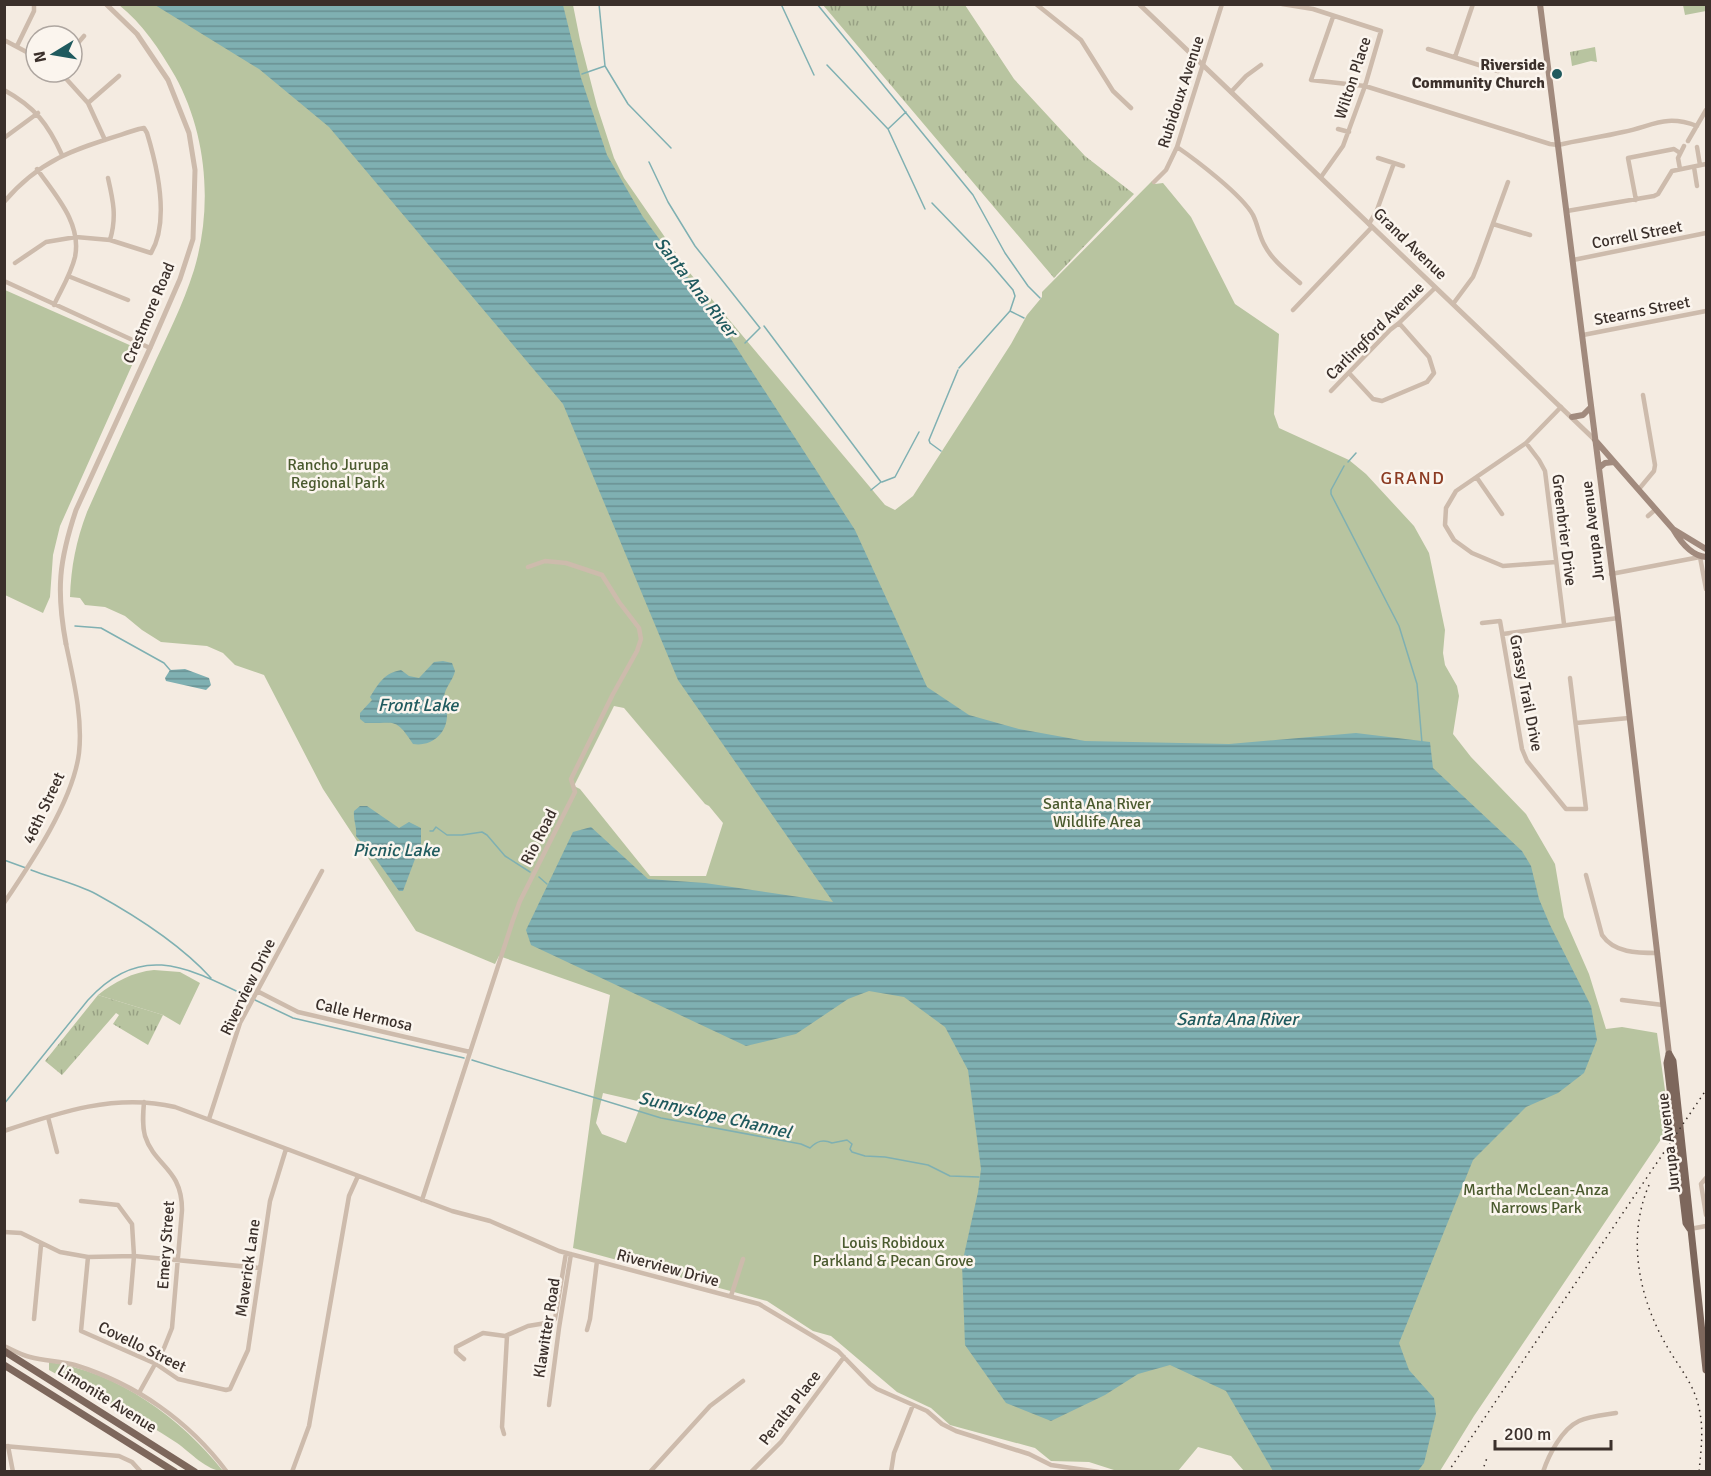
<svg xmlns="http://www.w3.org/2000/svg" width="1711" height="1476" viewBox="0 0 1711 1476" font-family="Signika,sans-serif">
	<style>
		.grass { fill: url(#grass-tufts) }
		.green { fill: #b8c4a0; fill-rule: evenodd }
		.water { fill: url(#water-rules) }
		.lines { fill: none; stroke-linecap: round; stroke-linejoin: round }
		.stream { stroke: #7fb0b2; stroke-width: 1.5 }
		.minor { stroke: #cdbbac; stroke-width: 4.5 }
		.tertiary { stroke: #cdbbac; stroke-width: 5 }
		.secondary { stroke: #a18a7d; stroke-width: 6 }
		.primary { stroke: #7d675c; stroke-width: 7 }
		.rail { stroke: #3b302b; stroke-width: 1.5; stroke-dasharray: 1.5 4.5; stroke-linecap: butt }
		.poi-dot { fill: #1f5a5e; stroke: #fbf5ee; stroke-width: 2 }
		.labels { text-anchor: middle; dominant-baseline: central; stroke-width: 5; stroke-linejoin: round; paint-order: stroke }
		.poi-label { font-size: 16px; font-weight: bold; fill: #3b302b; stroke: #fbf5ee; text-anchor: end }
		.street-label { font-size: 16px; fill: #3b302b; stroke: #fbf5ee }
		.park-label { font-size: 16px; fill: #4a5a2e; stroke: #fbf5ee }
		.water-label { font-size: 18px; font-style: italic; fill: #1f5a5e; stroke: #fbf5ee }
		.neighbourhood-label { font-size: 18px; letter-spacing: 1.5px; fill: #8c3b22; stroke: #fbf5ee }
	</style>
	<defs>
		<pattern id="grass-tufts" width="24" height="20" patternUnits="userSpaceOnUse" patternTransform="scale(1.5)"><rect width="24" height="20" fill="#b8c4a0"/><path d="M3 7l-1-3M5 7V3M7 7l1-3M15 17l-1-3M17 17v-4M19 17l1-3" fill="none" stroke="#97a083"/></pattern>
		<pattern id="water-rules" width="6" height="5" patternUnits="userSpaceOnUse" patternTransform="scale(1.5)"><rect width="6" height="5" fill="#7fb0b2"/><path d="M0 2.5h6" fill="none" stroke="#699091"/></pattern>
	</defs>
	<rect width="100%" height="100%" fill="#f4ebe1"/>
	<!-- grass -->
	<path class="grass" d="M823,5h142l49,74 71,77 49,38 -80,84z
		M1595,47l2,15 -6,-1 -19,5 -2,-14z
		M98,995l65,20 -15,30 -35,-21 6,-9 -3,-2 -54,62 -17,-14z"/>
	<!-- green -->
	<path class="green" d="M119,5h454l7,35 17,66 17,52 10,20 65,94 196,233 10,5 18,-14 98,-152 16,-29 15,-18v-5l110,-111 3,3 8,-1 28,34 44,87 44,30 -5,80 5,14 70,32 17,14 48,52 15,27 16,77 -2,23 2,12 12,21 2,10 -6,38 18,23 55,57 29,50 9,53 25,57 17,55 16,-2 35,6 13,93 -196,290 -34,55h-196l-13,-15 -33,-9 -20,24h-61l-28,-9 -38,-1 -16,-13 -85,-23 -19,-17 -34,-16 -66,-56 -18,-5 -46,-30 -194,-53 21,-156 16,-97 -111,-39 -4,8 -79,-33 -93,-142 -59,-114 -29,-10 -12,-12 -16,-7 -46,-4 -19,-12 -17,-14 -20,-9 -20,-2 -5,-7 -10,-1c1,-30 6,-56 17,-85 21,-47 42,-94 64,-141 15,-33 32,-66 43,-101 19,-63 13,-136 -19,-194 -15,-26 -33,-53 -56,-71zM614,706l10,2 81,96 4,2 14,17 -17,53h-56l-70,-87 -6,-3zM603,1093l39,9 -16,41 -24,-9 -6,-11z
		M1683,5h23v6l-21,4z
		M5,290l129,57 3,7 -77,172 -7,29 -3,42 -7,16 -38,-18z
		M154,970l26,2 20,11 -20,42 -17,-10 -65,-20c16,-13 35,-23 56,-25z
		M49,1362c68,9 133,57 174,109 -16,0 -33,-19 -46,-28 -41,-27 -85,-49 -128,-73z"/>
	<!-- water -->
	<path class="water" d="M155,5h408l18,73 26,77 36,62 71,96 141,217 72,157 42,28 50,14 66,12 144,3 127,-11 74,9 3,26 89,83 9,15 8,33 11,26 41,81 6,34 -13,33 -26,20 -32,14 -53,53 -74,183 10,27 25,28 2,16 -12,49 -6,8h-145l-47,-80 -56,-26 -32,9 -33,21 -54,26 -45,-18 -41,-58 -3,-81 16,-72 3,-23 -13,-99 -23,-43 -41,-30 -35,-6 -21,8 -52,35 -50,12 -215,-101 -5,-15 47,-98 18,-5 57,52 57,4 128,19 -155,-222 -115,-276 -234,-277 -70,-58z
		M443,661l9,2 3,8c-2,10 -11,17 -11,27 0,5 3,10 3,15 1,20 -15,34 -34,31 -18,-28 -18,-20 -48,-21l-5,-4v-6l12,-13 -2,-3c9,-14 14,-24 31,-27l8,6 10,2 15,-16z
		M185,669l24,9 2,7 -5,5 -40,-9 -1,-3 5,-8z
		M360,806h7l32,22 10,-6 12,6v15l-18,48h-4l-23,-32 -20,-23c1,-10 -3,-16 -2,-25z"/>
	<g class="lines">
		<!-- stream -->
		<path class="stream" d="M599,4l6,62
			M781,4l33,71
			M817,4l156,191 32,58 23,33 12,12
			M827,65l61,64 18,-17
			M582,74l23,-8 23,38 43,44
			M888,129l37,80
			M649,162l19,40 27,44 65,82 -15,15
			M932,203l58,60 23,27 2,6 -5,15 14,7
			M764,326l117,156 -10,8
			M959,368l51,-57
			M941,451l-11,-8 -1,-3 29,-70
			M1348,462l8,-9
			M1344,466l-13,24v4l68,132 18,58 5,59
			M882,482l13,-5 24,-45
			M75,626l26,2 63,35 6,7
			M430,831h3l3,-4 11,8h15l20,-3 5,3 18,21 25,16
			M4,860l22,8
			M31,870c21,8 46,14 65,24 40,22 84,50 115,84
			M539,877l8,7
			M255,1000l38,18 171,40
			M472,1060l189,58 140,26 9,4c7,-7 13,-9 22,-5l15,-3 5,4 -2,5 2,3 13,4 20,1 43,8 22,11 29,1
			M4,1104l84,-104c54,-60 102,-31 163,-2"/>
		<!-- minor -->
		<path class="minor" d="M1036,4l45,36 32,51 18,17
			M1282,4l31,5 68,22 -16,55 -22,60 -22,31
			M1333,17l-22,63 54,6 185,58 8,1c21,-5 44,-8 65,-13 30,-6 42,-18 74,-6
			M4,40l32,17
			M17,46l17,-35v-7
			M1428,49l70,22
			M72,50l12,-14
			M1455,57l18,-53
			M60,72l28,31 17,37
			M4,90c31,17 44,34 58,65
			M1231,92l15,-16 15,-11
			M88,103l31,-27
			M1338,129l11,3
			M4,138l34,-25
			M1688,141l18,-31
			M1177,147c19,13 65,48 76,68 5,10 6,21 12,31 7,14 23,26 35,37
			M1697,147l3,18
			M1378,158l25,8
			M1694,167l3,19
			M37,169c18,26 45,54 38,88 -4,17 -14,33 -21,48
			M1680,169l-2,-11 6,-12
			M108,178c5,22 9,39 2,62
			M1154,182l12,-12 11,-23 45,-143
			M1636,200l-8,-42 46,-9 6,4
			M4,202c40,-47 79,-55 135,-73l5,-1 3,5c10,33 23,88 4,120l-41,-13 -34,-3 -30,5 -31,21
			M1567,211l87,-15 4,-2 14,-23 34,-7
			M1369,224l8,-14 17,-47
			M1493,224l37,11
			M1573,260l133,-27
			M68,276l60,24
			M4,281l146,67
			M1453,304l20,-27 6,-15 29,-80
			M1293,310l79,-83
			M1583,335l123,-24
			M1349,373l24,26 9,2 45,-19 7,-9 -5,-16 -30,-34
			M1331,391l59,-61 9,-7 36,-35
			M1526,443l13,17 6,11 19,153
			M1477,478l25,36
			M1639,489l15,-18 1,-6 -12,-70
			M1648,516l8,-7
			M1700,557l6,32
			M1556,562l-53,4 -31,-13 -18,-13 -9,-15 1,-17 10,-17 70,-48 35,-36
			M1611,574l89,-17
			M1482,623l18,-2 22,128 5,12 39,48h20l-16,-131
			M1503,634l115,-16
			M1576,723l53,-5
			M1586,875l16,60c12,18 35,18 56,18
			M4,903c27,-40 69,-102 75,-150 4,-36 -6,-75 -13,-109
			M257,991l41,21 172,40
			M1622,1000l41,5
			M48,1117l9,35
			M209,1119l31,-96 82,-152
			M4,1131c56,-19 112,-38 171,-24l277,104 38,10 69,30 200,53 79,47 32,33 7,5 50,22 15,13 14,7 73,23 22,11 48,7
			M1706,1178l-5,6 5,31
			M422,1200l91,-280 7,-19 55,-109 -4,-13 42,-85 24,-43 4,-12 -2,-11 -20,-26 -17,-27 -36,-12 -21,-2 -17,6
			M81,1201l37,4 14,19 2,32 -4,47
			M1690,1229l16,-3
			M4,1232l17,1 39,19 28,5 46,-1 126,12
			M88,1257l-7,74 75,33 22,15 48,11 4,-1 18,-39 22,-149 16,-52
			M731,1296l12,-37
			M34,1319l7,-74
			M587,1330l3,-11 7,-58
			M4,1346c9,4 17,9 26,11 14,4 30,4 45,8 61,19 114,56 152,107
			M464,1359l-8,-7v-5l27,-14 22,3 23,-10 24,-4 3,-3 11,-66
			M139,1393l25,-45 8,-20 10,-118c0,-42 -27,-43 -37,-74 -3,-11 -2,-22 -1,-34
			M549,1405l10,-77 12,-74
			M504,1434l-2,-7 5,-91
			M4,1446l115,10 13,6 9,10
			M8,1446l5,26
			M292,1472l17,-46 40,-230 9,-20
			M650,1472l60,-66 33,-25
			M751,1472l30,-30 63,-85
			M891,1472l3,-19 19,-48
			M1543,1472c6,-18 19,-43 36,-51 11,-5 25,-6 37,-8"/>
		<!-- tertiary -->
		<path class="tertiary" d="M1139,4l456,436
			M66,644c-10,-54 -7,-83 10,-134l74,-162 30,-69 13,-40 2,-69 -6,-37 -21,-53 -31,-46 -31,-30"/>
		<!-- secondary -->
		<path class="secondary" d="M1540,4l78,614 51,436
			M1572,417l11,-2 8,-8
			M1595,440l78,89c7,12 19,27 33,28
			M1599,468l6,-5 9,-1
			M1673,529l33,20"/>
		<!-- primary -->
		<path class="primary" d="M1669,1054l4,7 33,309
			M1669,1054l-2,9 19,160 4,6
			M4,1351l191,121
			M4,1365l171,107"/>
		<!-- rail -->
		<path class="rail" d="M1649,1185c-22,51 -11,110 16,158 12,22 29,40 34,65 5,21 2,42 0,64
			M1448,1472l258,-382
			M1482,1472l6,-17"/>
	</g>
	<!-- markers -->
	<circle class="poi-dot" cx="1557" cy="74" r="6"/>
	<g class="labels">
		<!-- poi labels -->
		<g class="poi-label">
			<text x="1545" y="65">Riverside<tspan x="1545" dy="18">Community Church</tspan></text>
		</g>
		<!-- street labels -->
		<g class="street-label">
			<text transform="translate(1353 78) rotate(-72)">Wilton Place</text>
			<text transform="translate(1181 92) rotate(-72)">Rubidoux Avenue</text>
			<text transform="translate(1637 235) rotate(-11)">Correll Street</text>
			<text transform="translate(1410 244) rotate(44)">Grand Avenue</text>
			<text transform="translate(1642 311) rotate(-11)">Stearns Street</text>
			<text transform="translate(149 313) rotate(-67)">Crestmore Road</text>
			<text transform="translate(1375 331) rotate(-45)">Carlingford Avenue</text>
			<text transform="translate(1564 530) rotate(83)">Greenbrier Drive</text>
			<text transform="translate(1593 531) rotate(-97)">Jurupa Avenue</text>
			<text transform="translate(1526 693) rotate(79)">Grassy Trail Drive</text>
			<text transform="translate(44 808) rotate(-65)">46th Street</text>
			<text transform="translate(539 837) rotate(-63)">Rio Road</text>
			<text transform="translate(248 987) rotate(-64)">Riverview Drive</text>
			<text transform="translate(364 1015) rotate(13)">Calle Hermosa</text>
			<text transform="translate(1669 1143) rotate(-97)">Jurupa Avenue</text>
			<text transform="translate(166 1245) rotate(-86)">Emery Street</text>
			<text transform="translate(248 1268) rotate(-82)">Maverick Lane</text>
			<text transform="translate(668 1268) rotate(15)">Riverview Drive</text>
			<text transform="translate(547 1328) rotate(-81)">Klawitter Road</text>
			<text transform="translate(142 1347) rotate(26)">Covello Street</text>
			<text transform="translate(107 1399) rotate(32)">Limonite Avenue</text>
			<text transform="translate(790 1408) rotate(-52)">Peralta Place</text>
		</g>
		<!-- park labels -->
		<g class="park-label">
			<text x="338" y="465">Rancho Jurupa<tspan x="338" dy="18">Regional Park</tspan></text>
			<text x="1097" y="804">Santa Ana River<tspan x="1097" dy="18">Wildlife Area</tspan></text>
			<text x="1536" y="1190">Martha McLean-Anza<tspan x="1536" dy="18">Narrows Park</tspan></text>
			<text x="893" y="1243">Louis Robidoux<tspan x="893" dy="18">Parkland &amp; Pecan Grove</tspan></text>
		</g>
		<!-- water labels -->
		<g class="water-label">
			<text transform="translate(696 287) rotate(52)">Santa Ana River</text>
			<text x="418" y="705">Front Lake</text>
			<text x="396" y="850">Picnic Lake</text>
			<text x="1237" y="1019">Santa Ana River</text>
			<text transform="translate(715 1115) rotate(13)">Sunnyslope Channel</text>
		</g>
		<!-- neighbourhood labels -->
		<g class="neighbourhood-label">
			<text x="1413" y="478">GRAND</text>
		</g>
	</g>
	<!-- border -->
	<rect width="1711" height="1476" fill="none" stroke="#3b302b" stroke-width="12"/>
	<!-- north arrow -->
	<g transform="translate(54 54) rotate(259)"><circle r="28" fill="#fbf5ee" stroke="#aea6a0" stroke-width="1.5"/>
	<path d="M0-4.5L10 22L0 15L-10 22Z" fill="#1f5a5e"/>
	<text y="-9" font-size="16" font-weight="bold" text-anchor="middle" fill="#3b302b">N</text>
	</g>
	<!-- scale -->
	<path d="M1495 1440v9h116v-9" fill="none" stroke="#3b302b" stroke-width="3"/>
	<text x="1504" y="1440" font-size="18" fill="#3b302b" stroke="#fbf5ee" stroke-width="4.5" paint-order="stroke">200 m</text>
</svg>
